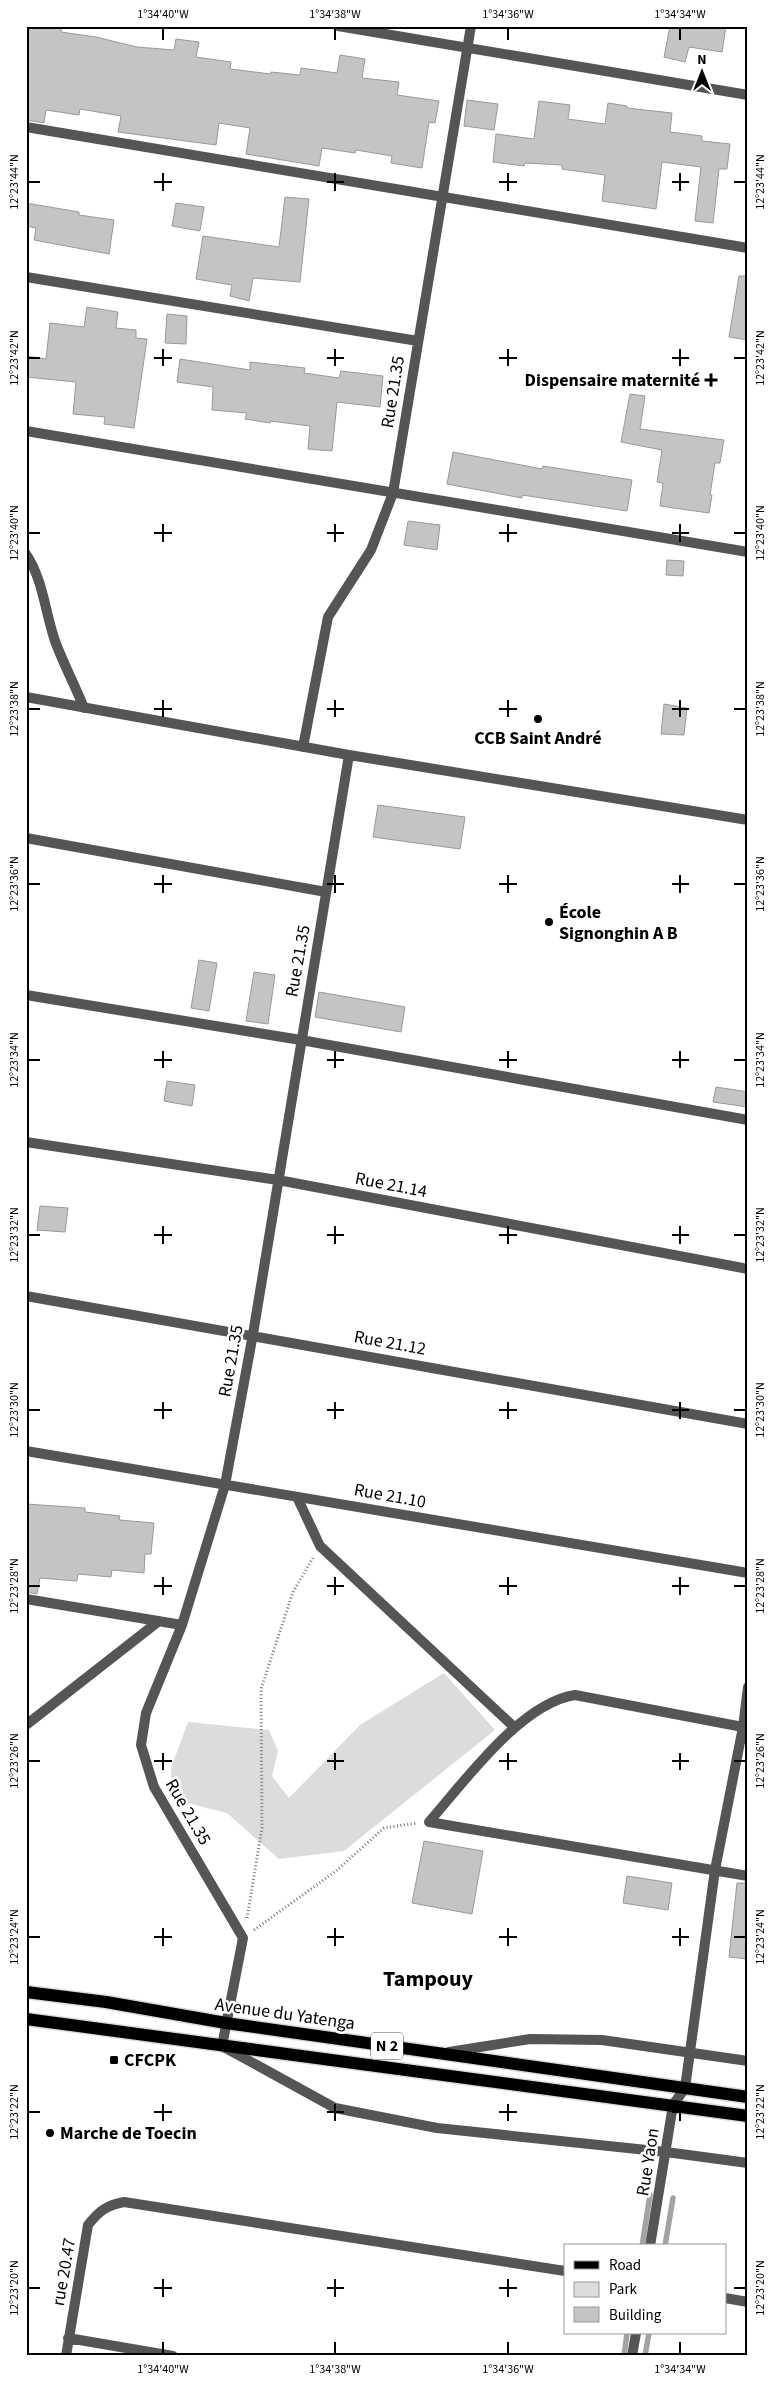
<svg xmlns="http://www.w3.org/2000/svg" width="774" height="2382" viewBox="0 0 774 2382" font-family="'Source Sans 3',sans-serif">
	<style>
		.green { fill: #dcdcdc }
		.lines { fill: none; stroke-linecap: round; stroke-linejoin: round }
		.stream { stroke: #a3a3a3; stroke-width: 5.5 }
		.building { fill: #c4c4c4; stroke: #999 }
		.primary-casing { stroke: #dbdbdb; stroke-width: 15 }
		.path { stroke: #777; stroke-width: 3; stroke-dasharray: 1 2.5; stroke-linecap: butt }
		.minor { stroke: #555; stroke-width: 10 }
		.primary { stroke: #000; stroke-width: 12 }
		.ticks { fill: none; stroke: #000; stroke-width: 2 }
		.poi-dot { fill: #000; stroke: #fff; stroke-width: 2 }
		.labels { text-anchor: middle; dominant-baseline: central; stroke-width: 5; stroke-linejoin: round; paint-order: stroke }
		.shield { fill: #fff; stroke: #4c4c4c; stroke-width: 1 }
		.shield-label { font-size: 16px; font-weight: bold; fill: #000 }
		.poi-label { font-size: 18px; font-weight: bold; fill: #000; stroke: #fff; text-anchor: start }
		.street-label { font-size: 18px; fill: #000; stroke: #fff }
		.district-label { font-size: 22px; font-weight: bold; fill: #000; stroke: #fff }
		.neatline { fill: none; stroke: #000; stroke-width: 2 }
		.ticks-label { font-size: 12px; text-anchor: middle; fill: #000 }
	</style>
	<rect width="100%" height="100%" fill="#fff"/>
	<!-- green -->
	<path class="green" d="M444,1673l51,57 -151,121 -65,8 -52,-46 -55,-14 -1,-31 17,-46 81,8 9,21 -6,25 17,22 71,-73z"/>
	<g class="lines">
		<!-- stream -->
		<path class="stream" d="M642,2246l8,-51
			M665,2246l8,-48
			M624,2356l3,-23
			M645,2356l4,-23"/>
	</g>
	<!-- building -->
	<path class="building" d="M26,26h35v6l35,5 41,10 37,3 2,-11 23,3 -3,15 35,5 -1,7 41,5v-2l29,3 1,-7 36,5 3,-18 25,4 -3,19 37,4 -2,13 42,6 -4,22 -6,-1 -7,46 -31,-5 1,-7 -36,-6 -1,3 -33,-5 -3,18 -73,-12 4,-26 -31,-5 -3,22 -98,-13 3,-16 -41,-7 -1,6 -33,-5 -2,13 -18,-3z
		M670,26h56l-4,26 -33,-5 -4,15 -21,-5z
		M467,100l31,4 -4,26 -30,-4z
		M539,101l31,4 -2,14 37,5 3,-21 19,3v2l45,5 -2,19 32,4v5l28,3 -3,25h-8l-6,54 -18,-2 6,-54 -39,-5 -6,47 -54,-8 3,-26 -43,-6v-4l-37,-2 -1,3 -31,-4 3,-28 38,5z
		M285,197l24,2 -9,83 -47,-4 -4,23 -19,-5 2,-11 -36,-6 7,-43 76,11z
		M26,203l53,9v3l35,5 -5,34 -75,-14 2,-12 -10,-2z
		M176,203l28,4 -4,24 -28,-5z
		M739,276h9v64l-19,-3z
		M87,307l31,5 -2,16 20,2v8l11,1 -13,89 -30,-4 1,-7 -32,-3 3,-32 -50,-5v-21l20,3 4,-36 34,4z
		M167,314l20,2 -1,28 -21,-1z
		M180,359l70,11v-8l55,6 -1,5 35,5 2,-7 42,5 -3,31 -43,-5 -5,49 -24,-2 2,-23 -40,-5v2l-25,-4 2,-6 -35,-3 1,-23 -36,-5z
		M630,394l15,2 -5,33 84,11 -4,23h-5l-5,32h2l-3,18 -49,-7 3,-23 -6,-1 5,-32 -41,-8z
		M453,452l89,17 1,-3 89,14 -5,31 -105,-16v3l-75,-14z
		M408,521l32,4 -3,25 -33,-5z
		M667,560l17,1 -1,15 -17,-1z
		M664,704l23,4 -3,27 -23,-1z
		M378,805l87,12 -5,32 -87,-12z
		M199,960l18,3 -8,48 -18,-3z
		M254,972l21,3 -7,49 -22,-3z
		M319,992l86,15 -4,25 -86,-15z
		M167,1081l28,4 -3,21 -28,-5z
		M716,1087l32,5v15l-35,-5z
		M40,1206l28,2 -3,24 -28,-2z
		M26,1504l59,4v4l35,4 -1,4 35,3 -3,31h-6l-1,19 -32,-3 -1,7 -33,-3 -1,7 -37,-3 -3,16 -11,-2z
		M424,1841l59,10 -11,63 -60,-11z
		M627,1876l45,7 -4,27 -45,-7z
		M737,1883h11v76l-19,-2z"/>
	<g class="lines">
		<defs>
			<path id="primary" d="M26,1992l80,10 120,21 522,74
				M26,2019l722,97"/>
		</defs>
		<!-- primary casing -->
		<use href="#primary" class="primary-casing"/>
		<!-- path -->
		<path class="path" d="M247,1918l15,-90 -1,-139 32,-97 20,-34
			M254,1930l82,-59 48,-43 33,-5"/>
		<!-- minor -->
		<path class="minor" d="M338,26l410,69
			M26,127l722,121
			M26,277l392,64
			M26,431l722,121
			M26,554c17,25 19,58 29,87 8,22 20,44 29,67
			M26,697l323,58 399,65
			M303,747l25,-130 43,-67 22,-57 78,-467
			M349,755l-96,579 -28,151 -43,140 -36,88 -5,32 13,42 89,151 -21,108 113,62 102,20 229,24 82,11
			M26,838l300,54
			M26,995l275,45 447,80
			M26,1142l252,38 470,89
			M26,1296l722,128
			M26,1451l722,122
			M297,1497l23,49 194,181
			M26,1599l156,26
			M26,1725l133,-104
			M429,1822c36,-41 92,-119 146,-127l173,33
			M429,1822l319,54
			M449,2052l81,-13 72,1 146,21
			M650,2246l23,-141 12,-17 30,-218 28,-143 5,-40
			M725,2298l23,4
			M68,2338l105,18
			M66,2356l22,-131c11,-14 19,-20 36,-23l441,69
			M632,2356l4,-23"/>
		<!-- primary -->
		<use href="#primary" class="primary"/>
	</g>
	<!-- ticks -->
	<path class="ticks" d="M163,28v12M335,28v12M508,28v12M680,28v12M163,173v18M335,173v18M508,173v18M680,173v18M28,182h12M154,182h18M327,182h17M499,182h18M672,182h17M734,182h12M163,349v17M335,349v17M508,349v17M680,349v17M28,358h12M154,358h18M327,358h17M499,358h18M672,358h17M734,358h12M163,524v18M335,524v18M508,524v18M680,524v18M28,533h12M154,533h18M327,533h17M499,533h18M672,533h17M734,533h12M163,700v17M335,700v17M508,700v17M680,700v17M28,709h12M154,709h18M327,709h17M499,709h18M672,709h17M734,709h12M163,875v18M335,875v18M508,875v18M680,875v18M28,884h12M154,884h18M327,884h17M499,884h18M672,884h17M734,884h12M163,1051v17M335,1051v17M508,1051v17M680,1051v17M28,1060h12M154,1060h18M327,1060h17M499,1060h18M672,1060h17M734,1060h12M163,1226v18M335,1226v18M508,1226v18M680,1226v18M28,1235h12M154,1235h18M327,1235h17M499,1235h18M672,1235h17M734,1235h12M163,1402v17M335,1402v17M508,1402v17M680,1402v17M28,1410h12M154,1410h18M327,1410h17M499,1410h18M672,1410h17M734,1410h12M163,1577v18M335,1577v18M508,1577v18M680,1577v18M28,1586h12M154,1586h18M327,1586h17M499,1586h18M672,1586h17M734,1586h12M163,1753v17M335,1753v17M508,1753v17M680,1753v17M28,1761h12M154,1761h18M327,1761h17M499,1761h18M672,1761h17M734,1761h12M163,1928v18M335,1928v18M508,1928v18M680,1928v18M28,1937h12M154,1937h18M327,1937h17M499,1937h18M672,1937h17M734,1937h12M163,2104v17M335,2104v17M508,2104v17M680,2104v17M28,2112h12M154,2112h18M327,2112h17M499,2112h18M672,2112h17M734,2112h12M163,2279v18M335,2279v18M508,2279v18M28,2288h12M154,2288h18M327,2288h17M499,2288h18M734,2288h12M163,2342v12M335,2342v12M508,2342v12M680,2342v12"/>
	<!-- markers -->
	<g class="poi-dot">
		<path d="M708.5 372.5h5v5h5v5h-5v5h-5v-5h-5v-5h5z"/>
		<circle cx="538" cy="719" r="5"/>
		<circle cx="549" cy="922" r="5"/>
		<rect x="109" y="2055" width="10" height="10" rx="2.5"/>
		<circle cx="50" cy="2133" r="5"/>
	</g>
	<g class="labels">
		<!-- shield labels -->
		<rect class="shield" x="371" y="2032.5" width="32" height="27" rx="4"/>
		<g class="shield-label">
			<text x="387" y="2046">N 2</text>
		</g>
		<!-- poi labels -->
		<g class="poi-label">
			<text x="700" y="380" text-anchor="end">Dispensaire maternité</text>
			<text x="538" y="738" text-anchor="middle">CCB Saint André</text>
			<text x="559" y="912">École<tspan x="559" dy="21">Signonghin A B</tspan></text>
			<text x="124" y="2060">CFCPK</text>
			<text x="60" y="2133">Marche de Toecin</text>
		</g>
		<!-- street labels -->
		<g class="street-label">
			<text transform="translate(393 392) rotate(-81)">Rue 21.35</text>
			<text transform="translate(298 961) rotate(-80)">Rue 21.35</text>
			<text transform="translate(391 1185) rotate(11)">Rue 21.14</text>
			<text transform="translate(390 1343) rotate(10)">Rue 21.12</text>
			<text transform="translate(231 1361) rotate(-80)">Rue 21.35</text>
			<text transform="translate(390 1496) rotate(10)">Rue 21.10</text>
			<text transform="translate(188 1812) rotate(60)">Rue 21.35</text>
			<text transform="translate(285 2014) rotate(8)">Avenue du Yatenga</text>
			<text transform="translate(648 2162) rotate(-81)">Rue Yaon</text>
			<text transform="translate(64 2272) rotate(-80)">rue 20.47</text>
		</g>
		<!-- district labels -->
		<g class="district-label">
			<text x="428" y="1979">Tampouy</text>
		</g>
	</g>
	<!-- border -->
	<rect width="774" height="2382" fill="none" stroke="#ffffff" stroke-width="55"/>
	<!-- legend -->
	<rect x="564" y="2244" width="162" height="90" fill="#ffffff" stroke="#999999"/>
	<rect x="574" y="2261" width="25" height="8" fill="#000000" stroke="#999999"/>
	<text x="609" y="2270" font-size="15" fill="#000000">Road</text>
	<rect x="574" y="2282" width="25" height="15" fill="#dcdcdc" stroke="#999999"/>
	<text x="609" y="2294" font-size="15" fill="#000000">Park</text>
	<rect x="574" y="2307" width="25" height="15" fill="#c4c4c4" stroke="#999999"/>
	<text x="609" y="2320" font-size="15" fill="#000000">Building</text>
	<!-- north arrow -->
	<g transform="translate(702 72)" stroke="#ffffff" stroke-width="4" paint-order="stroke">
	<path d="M0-4L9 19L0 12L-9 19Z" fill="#000000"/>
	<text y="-8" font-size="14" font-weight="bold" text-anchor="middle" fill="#000000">N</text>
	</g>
	<rect x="28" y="28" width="718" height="2326" class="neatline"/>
	<g class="ticks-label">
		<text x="163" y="18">1°34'40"W</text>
		<text x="335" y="18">1°34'38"W</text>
		<text x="508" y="18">1°34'36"W</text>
		<text x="680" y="18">1°34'34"W</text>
		<text transform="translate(14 182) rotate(-90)" y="4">12°23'44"N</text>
		<text transform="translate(760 182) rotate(-90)" y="4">12°23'44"N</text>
		<text transform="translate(14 358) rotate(-90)" y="4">12°23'42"N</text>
		<text transform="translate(760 358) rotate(-90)" y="4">12°23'42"N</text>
		<text transform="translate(14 533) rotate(-90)" y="4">12°23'40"N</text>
		<text transform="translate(760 533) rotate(-90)" y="4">12°23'40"N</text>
		<text transform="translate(14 709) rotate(-90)" y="4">12°23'38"N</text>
		<text transform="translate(760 709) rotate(-90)" y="4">12°23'38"N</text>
		<text transform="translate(14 884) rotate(-90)" y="4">12°23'36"N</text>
		<text transform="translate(760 884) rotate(-90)" y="4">12°23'36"N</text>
		<text transform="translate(14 1060) rotate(-90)" y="4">12°23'34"N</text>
		<text transform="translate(760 1060) rotate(-90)" y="4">12°23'34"N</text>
		<text transform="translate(14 1235) rotate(-90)" y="4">12°23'32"N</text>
		<text transform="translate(760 1235) rotate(-90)" y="4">12°23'32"N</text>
		<text transform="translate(14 1410) rotate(-90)" y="4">12°23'30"N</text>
		<text transform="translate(760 1410) rotate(-90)" y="4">12°23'30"N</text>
		<text transform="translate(14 1586) rotate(-90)" y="4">12°23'28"N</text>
		<text transform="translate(760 1586) rotate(-90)" y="4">12°23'28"N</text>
		<text transform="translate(14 1761) rotate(-90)" y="4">12°23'26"N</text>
		<text transform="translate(760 1761) rotate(-90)" y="4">12°23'26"N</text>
		<text transform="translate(14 1937) rotate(-90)" y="4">12°23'24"N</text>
		<text transform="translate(760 1937) rotate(-90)" y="4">12°23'24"N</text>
		<text transform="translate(14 2112) rotate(-90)" y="4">12°23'22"N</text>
		<text transform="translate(760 2112) rotate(-90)" y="4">12°23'22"N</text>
		<text transform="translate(14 2288) rotate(-90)" y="4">12°23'20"N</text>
		<text transform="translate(760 2288) rotate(-90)" y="4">12°23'20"N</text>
		<text x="163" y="2373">1°34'40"W</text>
		<text x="335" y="2373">1°34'38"W</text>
		<text x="508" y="2373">1°34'36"W</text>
		<text x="680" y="2373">1°34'34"W</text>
	</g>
</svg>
